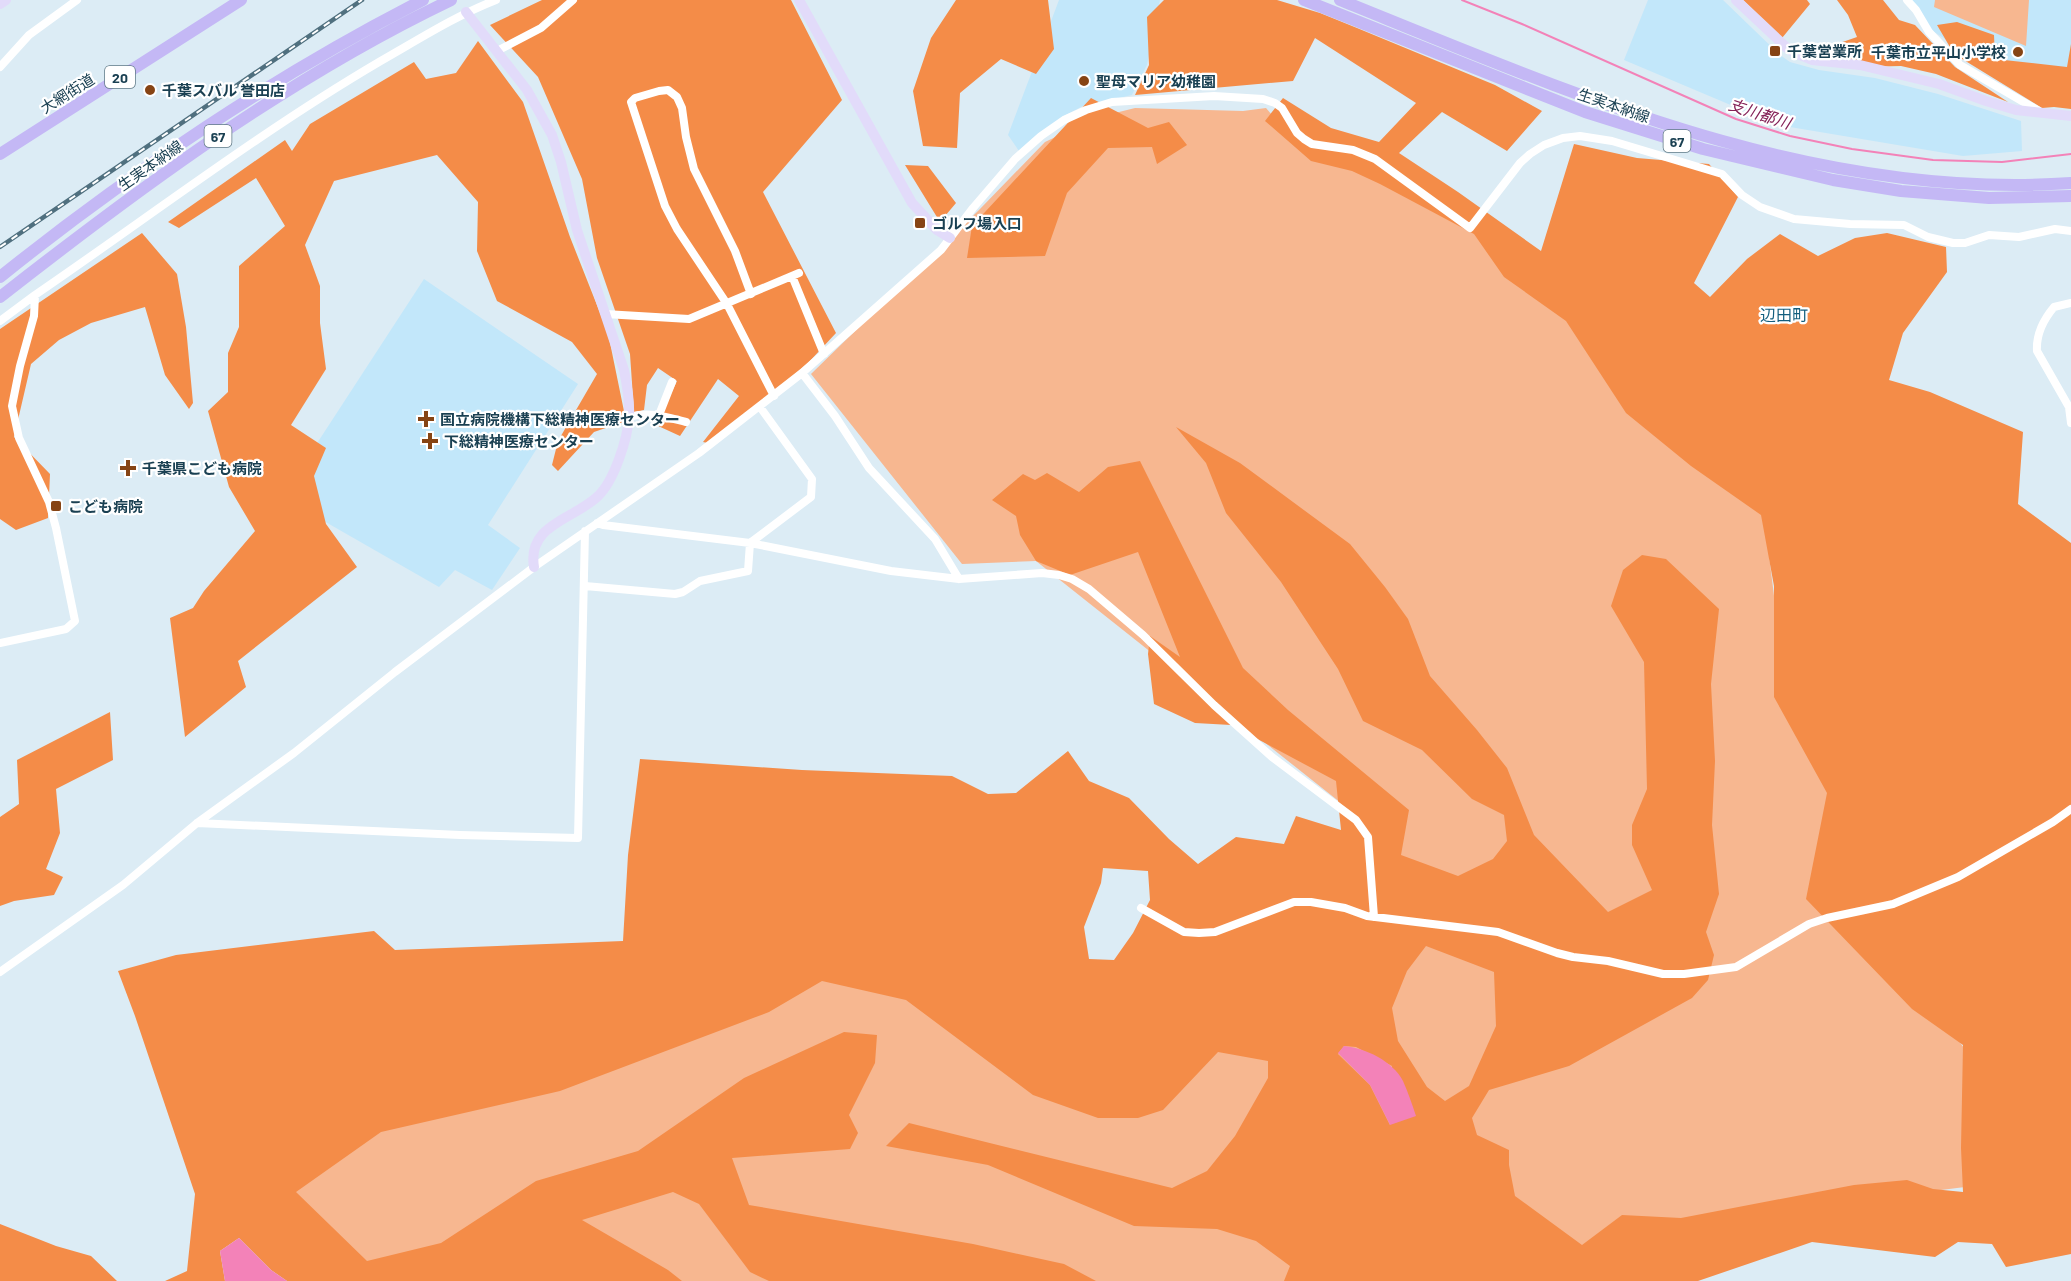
<svg xmlns="http://www.w3.org/2000/svg" width="2071" height="1281" viewBox="0 0 2071 1281" font-family="Barlow,'Noto Sans JP',sans-serif">
	<style>
		.built { fill: #c2e7fa }
		.green { fill: #f7b790 }
		.forest { fill: #f48c48; fill-rule: evenodd }
		.water { fill: #f382b8 }
		.lines { fill: none; stroke-linecap: round; stroke-linejoin: round }
		.stream { stroke: #f382b8; stroke-width: 2 }
		.street { stroke: #fff; stroke-width: 8 }
		.secondary { stroke: #e2dbfa; stroke-width: 10 }
		.primary { stroke: #c4b8f5; stroke-width: 12 }
		.rail-casing { stroke: #50707f; stroke-width: 4.5 }
		.rail { stroke: #fff; stroke-width: 2; stroke-dasharray: 7; stroke-linecap: butt }
		.poi-dot { fill: #864414; stroke: #fff; stroke-width: 2 }
		.labels { text-anchor: middle; dominant-baseline: central; stroke-width: 4.5; stroke-linejoin: round; paint-order: stroke }
		.shield { fill: #fff; stroke: #5f7986; stroke-width: 1.5 }
		.shield-label { font-size: 14px; font-weight: bold; fill: #1a4052 }
		.poi-label { font-size: 15px; font-weight: bold; fill: #1a4052; stroke: #fff; text-anchor: start }
		.street-label { font-size: 15px; fill: #1a4052; stroke: #fff }
		.water-label { font-size: 16px; font-style: italic; fill: #842157; stroke: #fff }
		.neighbourhood-label { font-size: 16px; fill: #135e7d; stroke: #fff }
	</style>
	<rect width="100%" height="100%" fill="#dcecf5"/>
	<!-- built -->
	<path class="built" d="M1059,0h101l-13,65 -15,30 -49,11 -21,11 -43,34 -11,-16z
		M1648,0h75l57,55 10,7 29,8 56,8 63,16 83,27 1,30 -59,5 -185,-31 -154,-65z
		M1909,0h162v73l-70,1 -70,-44z
		M424,279l154,105 -90,141 32,23 -28,42 -37,-20 -16,17 -157,-90z"/>
	<!-- green -->
	<path class="green" d="M1935,0h94l-3,46 -92,-39z
		M1135,108l108,3 23,-3 24,28 75,26 192,124 215,230 -3,40 18,143 143,302 60,83 -17,102 -48,6 -351,89h-1257l-46,-60 60,-77 507,-180 214,48 323,-182 -339,-269 -74,3 -151,-190 168,-164 66,-68 50,-24z"/>
	<!-- forest -->
	<path class="forest" d="M542,0h249l51,100 -79,92 73,141 -28,30 -96,81 -9,-2 36,-46 -21,-17 -38,57 -24,-11 21,-44 -19,-13 -11,17 -3,25 -10,2 -4,-58 -33,-96 -15,-79 -44,-102 -48,-52z
		M956,0h92l6,49 -18,25 -35,-15 -41,34 -3,55 -34,-2 -10,-55 18,-53z
		M1164,0h113l43,13 37,15 138,57 47,26 -35,40 -65,-39 -43,41 59,39 83,59 33,-107 63,14 72,6 29,33 -44,86 16,14 37,-38 33,-25 38,22 37,-18 32,-5 59,14 1,25 -44,61 -14,47 41,12 93,40 -5,72 53,39v711l-65,13 -14,-23 -34,-2 -23,15 -123,-15 -114,39h-414l6,-15 -34,-25 -39,-12 -83,-3 -146,-61 -102,-19 23,-23 263,65 35,-17 28,-35 33,-58v-17l-50,-9 -55,58 -25,8h-40l-65,-23 -127,-95 -84,-19 -53,31 -209,79 -179,41 -85,60 71,69 74,-18 95,-62 102,-30 106,-73 100,-46 33,3 -2,28 -26,52 9,18 -8,16 -118,9 17,47 224,39 91,20 32,17h-327l-19,-9 -51,-68 -26,-12 -91,28 86,50 14,11h-395l-16,-11 -32,-32 -19,13 5,30h-60l22,-10 8,-77 -60,-178 -17,-45 58,-16 198,-24 21,19 228,-9 5,-86 12,-96 162,11 150,6 36,18 28,-1 52,-42 21,30 40,17 40,41 29,25 38,-27 48,7 12,-28 45,14 -5,-49 -105,-56 -36,-2 -41,-19 -6,-50 2,-18 30,21 -42,-105 -68,23 -34,-14 -16,-26 -4,-19 -24,-16 31,-26 12,6 12,-7 32,19 29,-25 32,-6 103,207 45,42 121,100 -8,45 57,21 35,-17 14,-18 -3,-26 -32,-16 -50,-49 -59,-29 -25,-52 -57,-87 -55,-69 -20,-50 -30,-36 64,36 110,81 35,43 23,32 22,57 47,54 30,38 27,67 74,77 44,-22 -20,-45v-20l15,-36 -3,-127 -33,-56 12,-36 19,-15 24,4 53,50 -8,75 4,77 -3,64 7,69 -13,38 8,23 -6,25 -16,18 -123,68 -80,24 -17,28 5,17 32,15v15l6,31 67,49 40,-30 59,3 173,-33 53,-5 26,9 30,3 -2,-44 2,-103 -51,-36 -106,-110 21,-106 -53,-96v-111l-13,-71 -70,-49 -65,-53 -60,-92 -62,-44 -30,-43 -94,-50 -28,-13 -41,-10 -46,-40 18,-23 48,30 48,14 37,-39 -101,-65 -22,43 -158,14 14,-30 -2,-48zM1103,868l45,3 2,29 -17,33 -19,27 -25,-1 -5,-32 17,-44zM1426,946l68,26 2,54 -27,60 -24,15 -18,-14 -29,-46 -6,-33 15,-37zM1344,1046l12,1 36,19 -2,59 -20,-40 -32,-31z
		M1743,0h64l3,4 -28,34z
		M1837,0h46l16,20 16,5 40,42 53,35 -72,-28 -35,-8 -44,1 -44,-11 18,-10 26,-9 -9,-22z
		M1957,22l37,13 1,24 72,8 4,-23v65l-17,-2 -12,1 -88,-54 -17,-29z
		M478,41l45,61 47,135 38,96 18,88 -32,11 -36,39 -6,-6 6,-24 39,-67 -25,-32 -75,-41 -20,-50 1,-49 -41,-47 -103,26 -29,64 15,41v37l6,46 -35,56 35,23 -12,28 12,48 31,43 -119,94 8,26 -61,50 -15,-119 23,-10 11,-17 51,-60 -26,-44 -21,-76 20,-19v-39l11,-26v-61l46,-40 -29,-48 -77,50 -11,-6 117,-82 7,11 18,-27 104,-62 12,17 30,-6z
		M1091,98l57,30 21,-6 18,23 -30,19 -5,-17 -44,1 -41,45 -22,63 -78,2 5,-32z
		M905,165l23,1 28,37 -16,19z
		M142,233l35,41 9,53 7,76 -4,6 -24,-34 -20,-68 -54,16 -32,17 -28,24 -17,73 36,37 -2,44 -32,12 -16,-11v-190z
		M110,712l3,48 -57,29 4,44 -14,36 17,8 -9,18 -40,6 -14,5v-89l19,-13 -2,-44z
		M0,1224l56,22 35,10 26,25h-117z"/>
	<!-- water -->
	<path class="water" d="M1344,1046c21,2 49,15 59,35 5,11 9,23 13,35l-26,9 -20,-40 -32,-32z
		M239,1238l32,32 16,11h-62l-5,-30z"/>
	<g class="lines">
		<!-- stream -->
		<path class="stream" d="M1462,0l60,24 214,95 54,17 62,13 81,11 69,2 69,-8"/>
		<!-- street -->
		<path class="street" d="M1907,0l9,10 13,22 31,33 79,46
			M497,51l44,-23 32,-28
			M0,67l29,-32 48,-35
			M792,276l32,78
			M751,294l-16,-43 -41,-82 -8,-32 -4,-29 -5,-11 -9,-7 -9,1 -24,7 -4,4 34,104 12,23 50,75 47,92
			M2071,303l-17,4c-10,12 -18,28 -17,44l32,56 2,16
			M605,314l84,5 110,-46
			M0,321l35,-26
			M802,373l33,43 34,52 66,71 24,40
			M659,415l13,-33
			M629,417c20,-6 37,0 57,5
			M597,523l6,2 147,18 141,28 68,8 83,-6 17,2 13,4 17,10 54,46 71,70 58,52 84,63 12,17 6,80
			M585,586l90,8 8,-2 17,-11 48,-10 2,-28 61,-46 1,-18 -52,-72
			M0,643l66,-14 9,-8 -19,-93 -7,-26 -30,-64 -7,-32 8,-40 14,-50 1,-21c114,-78 225,-163 344,-233 39,-22 76,-46 117,-62
			M197,823l263,12 118,3 7,-307
			M1141,908l43,24 15,1 16,-1 79,-30h17l34,6 22,8 131,16 59,21 16,4 35,4 55,13h21l52,-7 73,-43 18,-6 66,-14 65,-27 95,-55 18,-13
			M0,972l123,-87 74,-62 97,-70 101,-81 139,-105 165,-114 103,-80 139,-123 32,-42 42,-49 26,-23 23,-16 22,-10 26,-8 102,-6 49,3 12,4 7,5 15,25 7,6 8,5 41,6 22,9 95,69 50,-65 10,-9 14,-9 19,-7 17,-2 32,5 110,33 20,21 18,12 34,12 56,5 54,1 24,12 25,6h12l24,-8 30,2 36,-8 16,2"/>
		<!-- secondary -->
		<path class="secondary" d="M799,0l113,203 25,27 13,8
			M1736,0l51,48 8,5 17,7 48,5 79,19 47,17 30,9 55,6
			M0,4l6,-4
			M466,12l61,78 25,45 9,27 16,68 47,140c3,15 6,31 5,46 -1,22 -15,66 -32,81 -25,23 -70,28 -63,70"/>
		<!-- primary -->
		<path class="primary" d="M1304,0l281,112 118,37 130,31 68,11 88,7 82,-2
			M1340,0c233,94 474,201 731,183
			M0,154l241,-154
			M0,277c128,-103 276,-202 423,-277
			M0,297c142,-111 288,-219 451,-297"/>
		<defs>
			<path id="rail" d="M0,247l362,-247"/>
		</defs>
		<!-- rail casing -->
		<use href="#rail" class="rail-casing"/>
		<!-- rail -->
		<use href="#rail" class="rail"/>
	</g>
	<!-- markers -->
	<g class="poi-dot">
		<rect x="1769" y="45" width="12" height="12" rx="3"/>
		<circle cx="2018" cy="52" r="6"/>
		<circle cx="1084" cy="81" r="6"/>
		<circle cx="150" cy="90" r="6"/>
		<rect x="914" y="217" width="12" height="12" rx="3"/>
		<path d="M423 410h6v6h6v6h-6v6h-6v-6h-6v-6h6z"/>
		<path d="M427 432h6v6h6v6h-6v6h-6v-6h-6v-6h6z"/>
		<path d="M125 459h6v6h6v6h-6v6h-6v-6h-6v-6h6z"/>
		<rect x="50" y="500" width="12" height="12" rx="3"/>
	</g>
	<g class="labels">
		<!-- shield labels -->
		<g class="shield">
			<rect x="105" y="66" width="30" height="22" rx="4.5"/>
			<rect x="204.5" y="125" width="27" height="22" rx="4.5"/>
			<rect x="1663.5" y="130" width="27" height="22" rx="4.5"/>
		</g>
		<g class="shield-label">
			<text x="120" y="77">20</text>
			<text x="218" y="136">67</text>
			<text x="1677" y="141">67</text>
		</g>
		<!-- poi labels -->
		<g class="poi-label">
			<text x="1787" y="51">千葉営業所</text>
			<text x="2006" y="52" text-anchor="end">千葉市立平山小学校</text>
			<text x="1096" y="81">聖母マリア幼稚園</text>
			<text x="162" y="90">千葉スバル 誉田店</text>
			<text x="932" y="223">ゴルフ場入口</text>
			<text x="440" y="419">国立病院機構下総精神医療センター</text>
			<text x="444" y="441">下総精神医療センター</text>
			<text x="142" y="468">千葉県こども病院</text>
			<text x="68" y="506">こども病院</text>
		</g>
		<!-- street labels -->
		<g class="street-label">
			<text transform="translate(67 93) rotate(-32)">大網街道</text>
			<text transform="translate(1614 105) rotate(19)">生実本納線</text>
			<text transform="translate(150 165) rotate(-35)">生実本納線</text>
		</g>
		<!-- water labels -->
		<g class="water-label">
			<text transform="translate(1760 113) rotate(18)">支川都川</text>
		</g>
		<!-- neighbourhood labels -->
		<g class="neighbourhood-label">
			<text x="1784" y="314">辺田町</text>
		</g>
	</g>
</svg>
